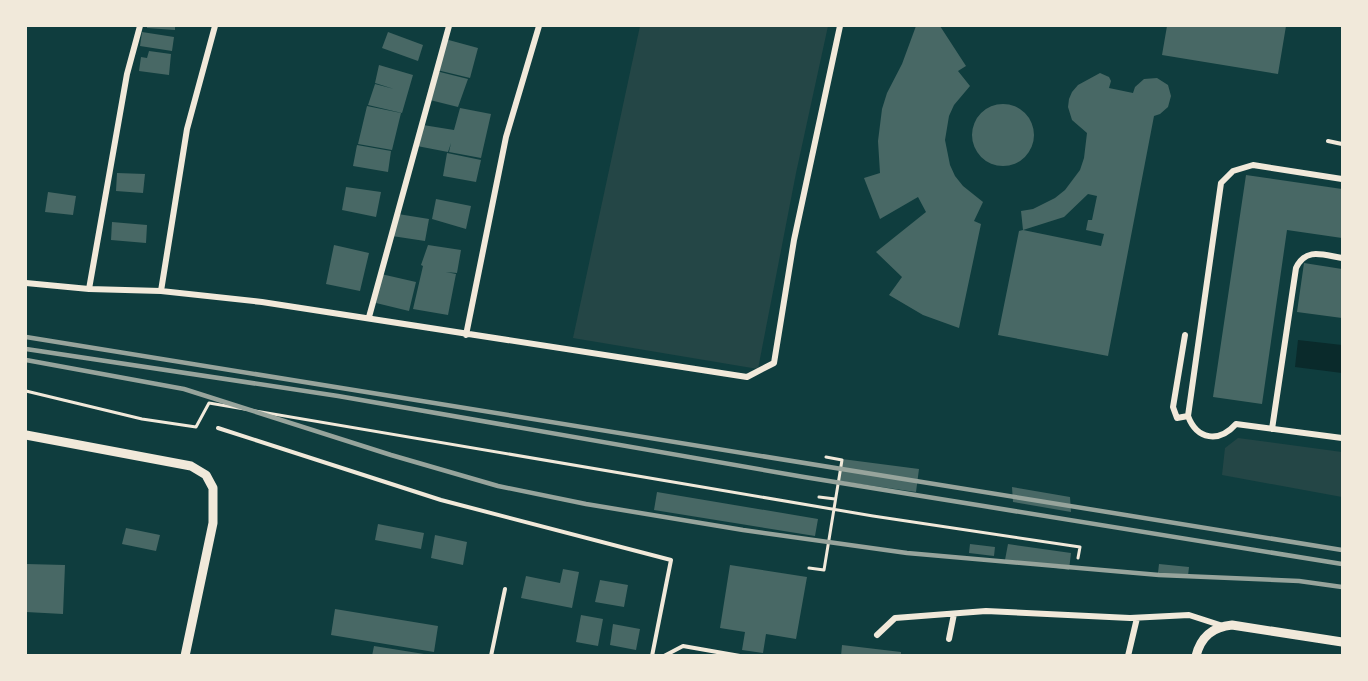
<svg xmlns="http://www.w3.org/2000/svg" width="1368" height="681" viewBox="0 0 1368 681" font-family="Karla,sans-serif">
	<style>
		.green { fill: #244646 }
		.water { fill: #0a2a2b }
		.building { fill: #486865; fill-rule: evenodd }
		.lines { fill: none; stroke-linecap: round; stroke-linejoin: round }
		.path { stroke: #f1e9da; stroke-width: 3 }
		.service { stroke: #f1e9da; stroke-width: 4 }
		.minor { stroke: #f1e9da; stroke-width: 6 }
		.tertiary { stroke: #f1e9da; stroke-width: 9 }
		.rail { stroke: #97a49c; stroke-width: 4.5 }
	</style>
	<rect width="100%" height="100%" fill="#0f3d3e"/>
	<!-- green -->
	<path class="green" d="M640,26h188l-32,147 -38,196 -185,-31z
		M1238,438l104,14v45l-120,-22 3,-27z"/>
	<!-- water -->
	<path class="water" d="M1298,340l44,5v28l-47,-6z"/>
	<!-- building -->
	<path class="building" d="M147,26h28v4l-28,-2z
		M916,26h24l26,40 -8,5 12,15 -16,19 -5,11 -4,24 5,25 5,11 8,10 20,16 -9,19 7,3 -22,104 -36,-13 -34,-20 13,-18 -26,-25 50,-40 -8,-15 -38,22 -16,-41 16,-5 -2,-32 4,-32 5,-16 15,-29z
		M1167,26h119l-8,48 -116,-19z
		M142,32l32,5 -2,14 -32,-5z
		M388,32l35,13 -5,16 -36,-13z
		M445,39l33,9 -8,30 -33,-8z
		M149,51l22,3 -2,21 -30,-4 2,-14 6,1z
		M379,65l34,10 -11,38 -34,-8 7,-21 19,5 -19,-6z
		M436,71l32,8 -10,28 -28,-7z
		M1100,73l9,4 2,4 -2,7 24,5 2,-6 9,-8 13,-1 11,7 3,11 -3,11 -8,7 -6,2 -46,240 -110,-21 21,-104 4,-1 -2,-19 12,-2 22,-11 10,-8 15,-20 4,-12 3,-25 -15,-13 -4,-13 1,-8 3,-7 6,-7zM1088,194l9,2 -5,24h-4l-2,10 18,4 -3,12 -78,-16 41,-13z
		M972 135a31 31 0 1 1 62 0a31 31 0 1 1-62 0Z
		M367,106l34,7 -9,37 -34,-6z
		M460,108l31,6 -10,44 -32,-6 2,-9 -3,9 -31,-6 6,-21 31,5z
		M357,145l34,6 -3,21 -35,-6z
		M447,153l34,7 -5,22 -33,-6z
		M117,173l28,1 -2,19 -27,-2z
		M1246,175l96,14v49l-55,-8 -25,174 -49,-7z
		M346,187l35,5 -5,25 -34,-7z
		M48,192l28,4 -3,19 -28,-3z
		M436,199l35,7 -5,23 -34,-10z
		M398,214l31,5 -4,22 -33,-5z
		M112,222l35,3 -1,18 -35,-3z
		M334,245l35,8 -9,38 -34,-7z
		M428,245l33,5 -4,23 -11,-1 10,2 -8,41 -35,-6 10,-43 -2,-1z
		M1304,263l38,6v49l-45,-6z
		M381,274l35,8 -7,29 -33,-8z
		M842,459l77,10 -3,23 -77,-11z
		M1012,487l58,10 1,15 -58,-10z
		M657,492l161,27 -3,17 -161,-26z
		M378,524l46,9 -3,16 -46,-9z
		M126,528l34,7 -4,16 -34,-7z
		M435,535l32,7 -4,23 -32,-7z
		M970,544l25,3 -1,9 -25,-3z
		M1008,544l63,9 -2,17 -64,-10z
		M26,564l39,1 -2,49 -37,-2z
		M1159,564l30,3 -1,9 -30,-3z
		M730,565l77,12 -11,62 -30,-5 -3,19 -21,-3 3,-18 -25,-4z
		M563,569l16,3 -7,36 -51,-10 5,-22 34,7z
		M600,580l28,5 -4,22 -29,-5z
		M335,609l103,17 -4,26 -103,-17z
		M581,615l22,4 -5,27 -22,-4z
		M613,624l27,5 -4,21 -26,-5z
		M842,645l59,7v4h-60z
		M374,646l50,8v2h-52z"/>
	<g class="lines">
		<!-- path -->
		<path class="path" d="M26,391l116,28 54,8 13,-24 664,113 207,31 -2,11
			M819,497l16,2
			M809,568l15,2 18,-110 -16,-3"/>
		<!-- service -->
		<path class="service" d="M1328,141l14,3
			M218,428l223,72 230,60 -19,96
			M491,656l14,-67
			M664,656l19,-10 57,10"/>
		<!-- minor -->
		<path class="minor" d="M1342,179l-89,-14 -20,6 -12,12 -33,233c9,24 31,27 48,8l106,14
			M26,283l63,6 72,2 101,11 485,75 27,-14 20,-123 46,-214
			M89,289l38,-215 13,-48
			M161,291l26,-162 28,-103
			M369,317l80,-291
			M466,335l40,-198 33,-111
			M1185,335l-12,72 4,11 11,-2
			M1272,429l24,-161c10,-21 27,-13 46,-10
			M877,635l18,-17 91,-7 144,7 59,-3 34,11
			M949,639l5,-25
			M1128,656l9,-38"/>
		<!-- tertiary -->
		<path class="tertiary" d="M26,435l165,31 15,9 7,13v35l-28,133
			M1196,656c5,-20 17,-29 36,-31l110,17"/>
		<!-- rail -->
		<path class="rail" d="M26,337l1316,213
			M26,349l312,47 466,81 538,87
			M26,360l158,29 207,66 107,31 88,18 157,26 164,23 252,22 140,6 43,6"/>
	</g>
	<!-- border -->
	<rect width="1368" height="681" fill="none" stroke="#f1e9da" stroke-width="54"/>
</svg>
